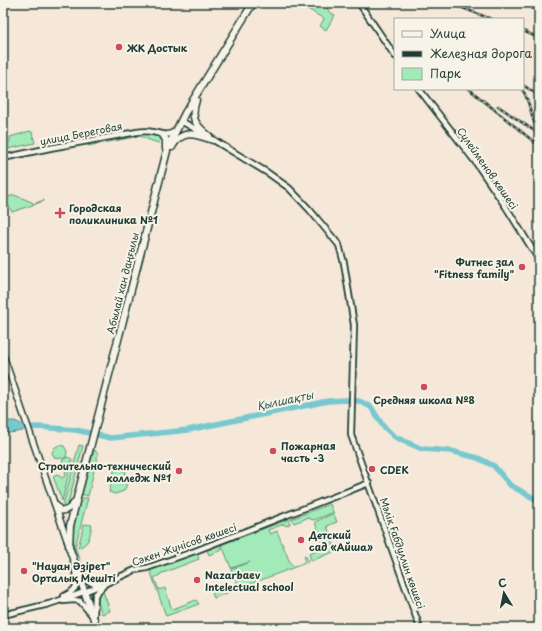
<svg xmlns="http://www.w3.org/2000/svg" width="542" height="631" viewBox="0 0 542 631" font-family="'Playpen Sans',sans-serif">
	<style>
		.green { fill: #a2eab7; stroke: #609476 }
		.water { fill: #77c8cf; stroke: #549091 }
		.lines { fill: none; stroke-linecap: round; stroke-linejoin: round }
		.river { stroke: #77c8cf; stroke-width: 5.5 }
		.tertiary-casing { stroke: #1f3d34; stroke-width: 8 }
		.secondary-casing { stroke: #1f3d34; stroke-width: 8 }
		.trunk-casing { stroke: #1f3d34; stroke-width: 9 }
		.tertiary { stroke: #f7f3e8; stroke-width: 4.5 }
		.secondary { stroke: #f7f3e8; stroke-width: 5 }
		.trunk { stroke: #f7f3e8; stroke-width: 6 }
		.rail-casing { stroke: #1f3d34; stroke-width: 2.5 }
		.rail { stroke: #f7f3e8; stroke-width: 1; stroke-dasharray: 3; stroke-linecap: butt }
		.poi-dot { fill: #d1495b; stroke: #f7f3e8; stroke-width: 1.5 }
		.labels { text-anchor: middle; dominant-baseline: central; stroke-width: 4; stroke-linejoin: round; paint-order: stroke }
		.poi-label { font-size: 10px; font-weight: bold; fill: #1f3d34; stroke: #f7f3e8; text-anchor: start }
		.street-label { font-size: 10px; fill: #1f3d34; stroke: #f7f3e8 }
		.water-label { font-size: 11px; font-style: italic; fill: #315953; stroke: #f7f3e8 }
	</style>
	<rect width="100%" height="100%" fill="#f5e8d9"/>
	<filter id="ink" filterUnits="userSpaceOnUse"><feTurbulence type="fractalNoise" baseFrequency=".025" numOctaves="2"/><feDisplacementMap in="SourceGraphic" scale="8" xChannelSelector="R" yChannelSelector="G"/><feConvolveMatrix kernelMatrix="1 2 1 2 8 2 1 2 1" color-interpolation-filters="sRGB"/></filter>
	<g filter="url(#ink)">
		<!-- green -->
		<path class="green" d="M298,3h12l5,2 4,-2 8,5 3,5 5,2 -9,15 -6,-4 4,-7z
			M30,131l2,1 3,11 -32,7 7,-9v-4z
			M147,134l14,3 -2,6 -7,-2 -12,-5 -52,10 1,-3 47,-8z
			M14,195l18,7 1,2 11,-4v1l-32,11 -6,-12 2,-3z
			M59,445l5,1 3,5 -1,6 -4,2 -1,-1h-2v1l-4,-1 -3,-5 2,-5z
			M79,445l4,1 -15,58 -3,4 -2,-4z
			M94,450l2,1 2,3 -10,42 -6,-2z
			M67,457l5,2 -10,42 -9,-25 4,-2 5,4 3,-2 1,-4 -3,-4 -1,-7z
			M115,467l11,4 -4,11 5,2 -3,7 -9,3 -6,-2z
			M81,498h7l-13,49 5,12c-14,-14 -3,-45 1,-61z
			M330,504l7,18 -10,4 9,25 -25,10 -2,-8 15,-6 -9,-25 17,-8v-1l-18,7 -7,-2 -13,5 -3,-4z
			M289,519l1,5 -4,2 -2,-2 -16,6 2,4 7,-3 14,34c4,2 12,-1 14,-5l-1,-5 2,1 2,6 -94,36 -2,-5 25,-9 -6,-15 19,-7 -19,6 -9,-23 -1,1 1,4 -13,5 -2,-5z
			M84,524l8,1c-3,13 -2,18 -14,23z
			M197,553l2,6 -39,15v1l-6,3 5,12 6,-2 6,19 2,2 23,-9 3,4 -33,12 -16,-46z
			M103,591l7,20 -8,3 -7,-20z"/>
		<!-- water -->
		<path class="water" d="M3,421h12l6,3 2,7 -20,3z"/>
		<g class="lines">
			<!-- river -->
			<path class="river" d="M3,428l36,-1 37,3 35,8 77,-8 140,-29 18,-1 13,1 12,6 12,19 12,11 27,12 29,2 27,7 16,8 16,19 29,16"/>
			<defs>
				<path id="tertiary" d="M359,3l36,53
					M419,89l55,71 32,47 33,53
					M181,121l23,13
					M212,139l56,34 21,15 20,21 30,36 5,18 10,62 -3,110 69,193
					M3,158l47,-10 87,-16c5,-1 11,-1 16,0 9,2 15,5 22,-1
					M76,563c7,10 10,23 24,21
					M64,596c15,-7 13,-11 11,-26
					M63,601l11,-1 6,1 11,13
					M3,615l46,-11 24,-8 29,-11 33,-15 12,-2 48,-17 174,-68
					M94,615l1,-20 9,-10"/>
				<path id="secondary" d="M3,355l65,188
					M56,505l5,6c8,0 11,-6 15,-11"/>
				<path id="trunk" d="M196,100c-6,18 -1,25 13,36
					M163,135l3,5v9
					M172,147c10,-19 24,-13 41,-7
					M97,628l-28,-81 1,-21 8,-32 90,-347 17,-34 68,-110"/>
			</defs>
			<!-- tertiary casing -->
			<use href="#tertiary" class="tertiary-casing"/>
			<!-- secondary casing -->
			<use href="#secondary" class="secondary-casing"/>
			<!-- trunk casing -->
			<use href="#trunk" class="trunk-casing"/>
			<!-- tertiary -->
			<use href="#tertiary" class="tertiary"/>
			<!-- secondary -->
			<use href="#secondary" class="secondary"/>
			<!-- trunk -->
			<use href="#trunk" class="trunk"/>
			<defs>
				<path id="rail" d="M450,3l41,16
					M532,8l7,3
					M523,31l16,7
					M523,85l16,11
					M469,89l70,57
					M522,89c9,13 8,29 16,42
					M498,106l41,28"/>
			</defs>
			<!-- rail casing -->
			<use href="#rail" class="rail-casing"/>
			<!-- rail -->
			<use href="#rail" class="rail"/>
		</g>
	</g>
	<!-- markers -->
	<g class="poi-dot">
		<circle cx="119" cy="47" r="4"/>
		<path d="M58 207h4v4h4v4h-4v4h-4v-4h-4v-4h4z"/>
		<circle cx="522" cy="267" r="4"/>
		<circle cx="424" cy="387" r="4"/>
		<circle cx="273" cy="451" r="4"/>
		<circle cx="372" cy="469" r="4"/>
		<circle cx="179" cy="471" r="4"/>
		<circle cx="301" cy="540" r="4"/>
		<circle cx="24" cy="571" r="4"/>
		<circle cx="197" cy="580" r="4"/>
	</g>
	<g class="labels">
		<!-- poi labels -->
		<g class="poi-label">
			<text x="127" y="47">ЖК Достык</text>
			<text x="69" y="207">Городская<tspan x="69" dy="12">поликлиника №1</tspan></text>
			<text x="514" y="261" text-anchor="end">Фитнес зал<tspan x="514" dy="12">"Fitness family"</tspan></text>
			<text x="424" y="399" text-anchor="middle">Средняя школа №8</text>
			<text x="281" y="445">Пожарная<tspan x="281" dy="12">часть -3</tspan></text>
			<text x="171" y="465" text-anchor="end">Строительно-технический<tspan x="171" dy="12">колледж №1</tspan></text>
			<text x="380" y="469">CDEK</text>
			<text x="309" y="534">Детский<tspan x="309" dy="12">сад «Айша»</tspan></text>
			<text x="32" y="565">"Науан Әзірет"<tspan x="32" dy="12">Орталық Мешіті</tspan></text>
			<text x="205" y="574">Nazarbaev<tspan x="205" dy="12">Intelectual school</tspan></text>
		</g>
		<!-- street labels -->
		<g class="street-label">
			<text transform="translate(81 133) rotate(-11)">улица Береговая</text>
			<text transform="translate(488 168) rotate(55)">Сүлейменов көшесі</text>
			<text transform="translate(122 283) rotate(-76)">Абылай хан даңғылы</text>
			<text transform="translate(184 544) rotate(-19)">Сәкен Жүнісов көшесі</text>
			<text transform="translate(403 553) rotate(71)">Мәлік Ғабдуллин көшесі</text>
		</g>
		<!-- water labels -->
		<g class="water-label">
			<text transform="translate(285 400) rotate(-12)">Қылшақты</text>
		</g>
	</g>
	<!-- margin -->
	<rect width="542" height="631" fill="none" stroke="#f7f3e8" stroke-width="16"/>
	<rect x="8" y="8" width="526" height="615" fill="none" stroke="#1f3d34" stroke-width="1.5" filter="url(#ink)"/>
	<!-- legend -->
	<rect x="394" y="18" width="130" height="72" fill="#f7f3e8" stroke="#a1aaa0"/>
	<rect x="402" y="31" width="20" height="6" fill="#f7f3e8" stroke="#a1aaa0"/>
	<text x="430" y="38" font-size="12" fill="#1f3d34">Улица</text>
	<rect x="402" y="51" width="20" height="6" fill="#1f3d34" stroke="#a1aaa0"/>
	<text x="430" y="58" font-size="12" fill="#1f3d34">Железная дорога</text>
	<rect x="402" y="68" width="20" height="12" fill="#a2eab7" stroke="#a1aaa0"/>
	<text x="430" y="78" font-size="12" fill="#1f3d34">Парк</text>
	<!-- north arrow -->
	<g transform="translate(504 593) rotate(350)" stroke="#f7f3e8" stroke-width="3" paint-order="stroke">
	<path d="M0-3L7 15L0 10L-7 15Z" fill="#1f3d34"/>
	<text y="-6" font-size="11" font-weight="bold" text-anchor="middle" fill="#1f3d34">С</text>
	</g>
</svg>
